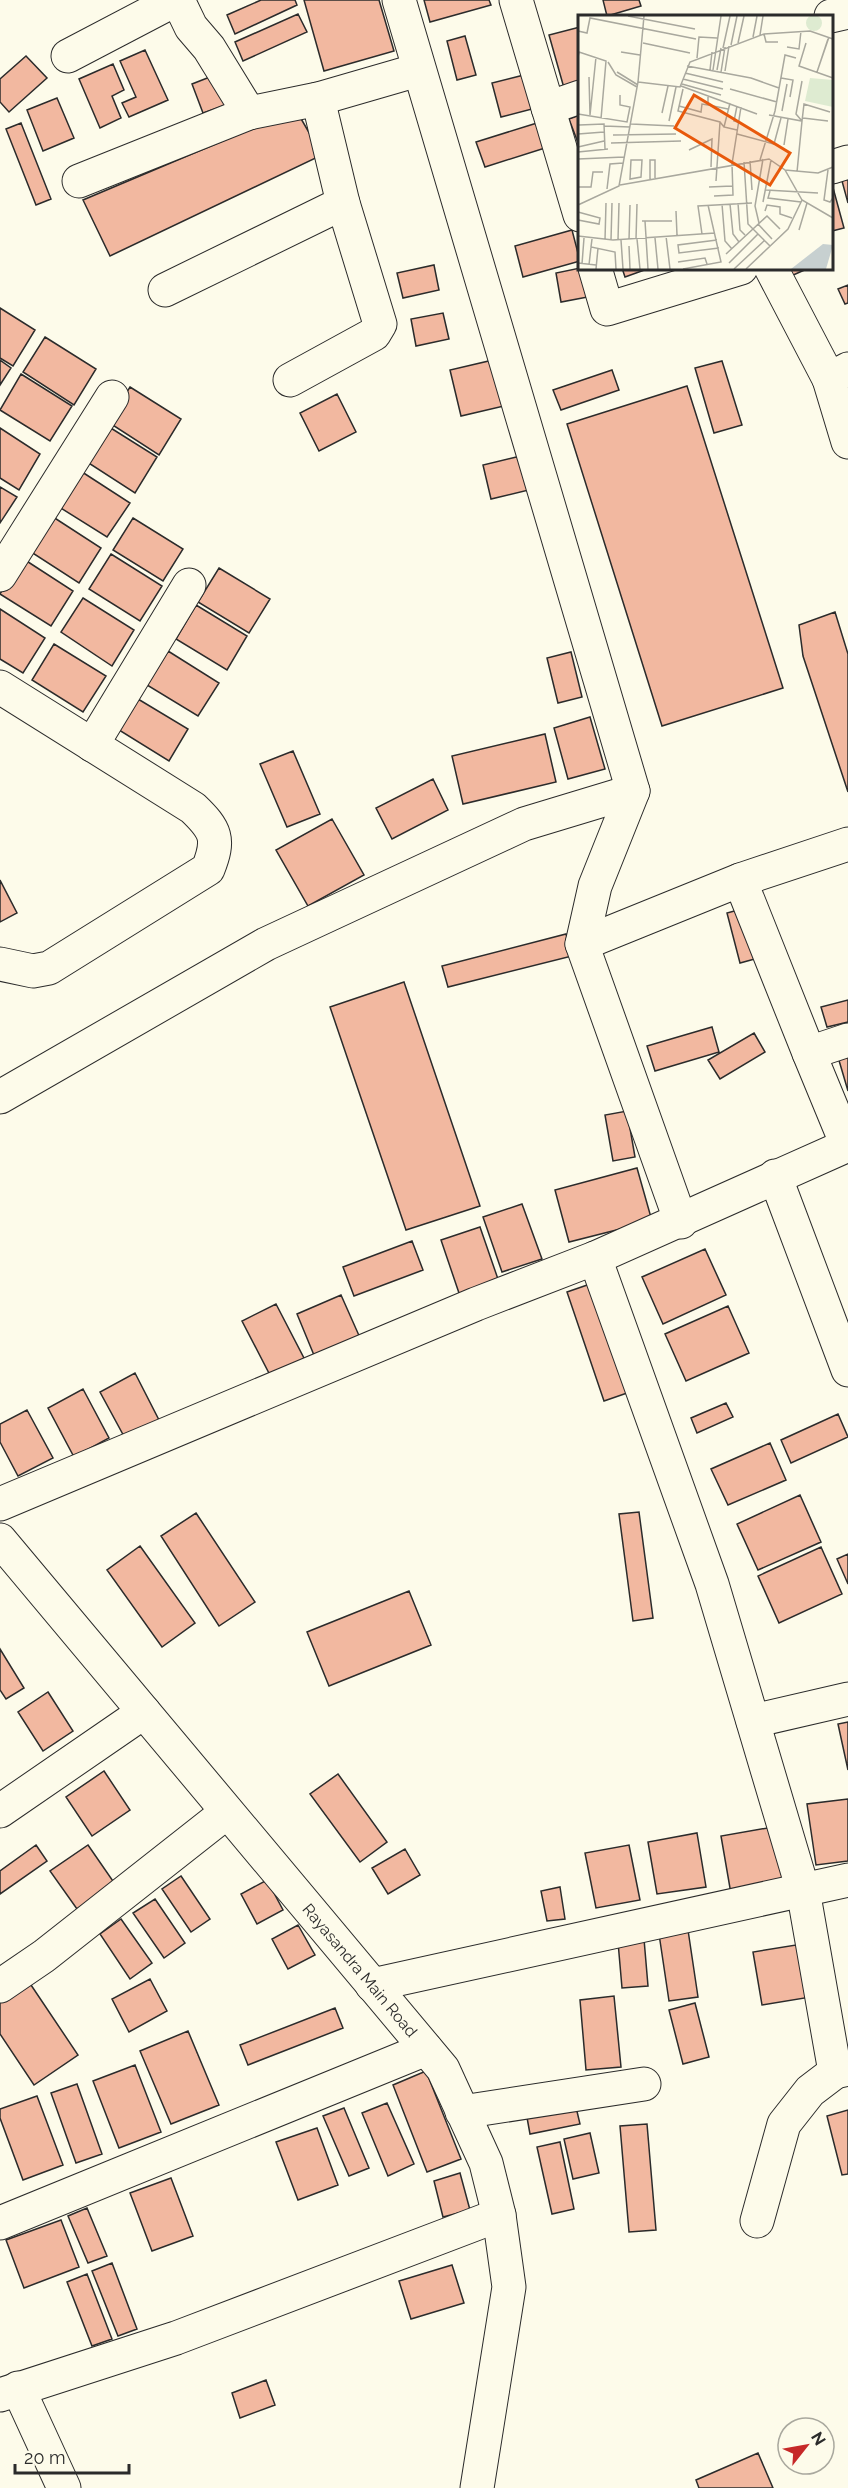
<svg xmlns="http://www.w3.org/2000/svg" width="848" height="2488" viewBox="0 0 848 2488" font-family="Raleway,sans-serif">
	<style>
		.building { fill: #f2b8a0; stroke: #2b2b2b; stroke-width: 1.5 }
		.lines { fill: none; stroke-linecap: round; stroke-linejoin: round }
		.minor-casing { stroke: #2b2b2b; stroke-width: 35 }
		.minor { stroke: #fdfbea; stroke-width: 33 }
		.labels { text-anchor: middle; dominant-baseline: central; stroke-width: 4.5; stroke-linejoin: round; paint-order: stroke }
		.street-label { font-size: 16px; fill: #2b2b2b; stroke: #fdfbea }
		.inset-road { fill: none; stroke: #a9a89e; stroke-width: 1.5 }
		.view { fill: #e8590c; fill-opacity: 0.15; stroke: #e8590c; stroke-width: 3 }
		.inset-edge { fill: none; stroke: #2b2b2b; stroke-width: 3 }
	</style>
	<rect width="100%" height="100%" fill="#fdfbea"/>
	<!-- building -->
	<path class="building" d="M261,0h34l2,5 -62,29 -8,-19z
		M304,0h75l15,51 -70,20z
		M424,0h65l2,5 -61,17z
		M603,0h36l2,6 -34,10z
		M298,14l9,18 -64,29 -8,-19z
		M580,27v57l-16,4 -15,-53z
		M465,36l11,39 -19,5 -10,-39z
		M145,50l23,50 -39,17 -7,-14 14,-6 -16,-36z
		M26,56l21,22 -38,34 -9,-10v-23z
		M113,64l11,26 -12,6 9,22 -21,10 -21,-49z
		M220,73l12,30 -29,10 -11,-29z
		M524,75l8,34 -31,8 -9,-34z
		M57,98l17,40 -31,13 -16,-41z
		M296,110l26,45 -212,101 -27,-56z
		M580,115v33l-11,-29z
		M21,123l30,76 -15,6 -30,-76z
		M537,123l8,25 -60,19 -9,-25z
		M848,179v24l-6,-22z
		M832,184l12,44 -12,3z
		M572,230l8,31 -57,16 -8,-31z
		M434,265l5,25 -36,8 -6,-25z
		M580,268l13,28 -32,6 -5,-29z
		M622,268h28l-25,9z
		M787,268h22l-18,8z
		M848,285v18l-3,1 -7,-15z
		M0,308l35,22 -22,36 -13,-8z
		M443,313l6,26 -33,7 -5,-27z
		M45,337l51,32 -22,36 -51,-33z
		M0,360l11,8 -11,17z
		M493,360l11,46 -43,10 -11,-46z
		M722,361l20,64 -28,8 -19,-65z
		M612,370l7,20 -58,20 -8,-20z
		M21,374l51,32 -22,35 -50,-31z
		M687,386l96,302 -121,38 -95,-302z
		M130,387l51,32 -22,36 -51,-33z
		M337,394l19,38 -37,19 -19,-38z
		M106,425l51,32 -22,36 -51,-33z
		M0,428l40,26 -21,36 -19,-12z
		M529,454l8,34 -46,11 -8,-34z
		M79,470l51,33 -23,34 -51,-32z
		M0,487l17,10 -17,26z
		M50,515l51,33 -22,35 -51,-33z
		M133,518l50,31 -20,32 -50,-31z
		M111,554l51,32 -22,35 -51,-32z
		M22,558l51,33 -22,35 -51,-32z
		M219,568l51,31 -21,34 -51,-31z
		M83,598l51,32 -22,36 -51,-34z
		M196,605l51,31 -20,34 -51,-31z
		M0,609l45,29 -22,35 -23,-14z
		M835,612l13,42v138l-45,-136 -4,-31z
		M54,644l52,32 -23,36 -51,-32z
		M168,651l51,32 -21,33 -51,-31z
		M571,652l11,45 -24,6 -11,-45z
		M138,699l50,30 -19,32 -50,-31z
		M590,717l15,52 -37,10 -14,-51z
		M545,734l11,48 -93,22 -11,-48z
		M293,751l27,63 -33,13 -27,-63z
		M433,779l15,31 -56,29 -16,-31z
		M332,819l32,56 -56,31 -32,-56z
		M0,880l17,33 -17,9z
		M749,907l13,50 -22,6 -13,-50z
		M566,934l6,22 -124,31 -6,-21z
		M404,982l76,224 -74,24 -76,-223z
		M848,1000v22l-21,5 -6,-20z
		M712,1027l7,25 -64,19 -8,-25z
		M754,1033l11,19 -45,27 -12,-19z
		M848,1054v37l-10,-34z
		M627,1111l8,46 -22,4 -8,-46z
		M637,1168l15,53 -83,21 -14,-52z
		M522,1204l20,55 -40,13 -19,-55z
		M480,1227l19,55 -39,14 -19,-56z
		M412,1241l11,29 -69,26 -11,-29z
		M705,1249l21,46 -63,29 -21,-47z
		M593,1283l37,109 -26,9 -37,-109z
		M341,1295l20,45 -45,20 -19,-46z
		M276,1304l30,58 -34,17 -30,-58z
		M728,1306l21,47 -63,28 -21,-47z
		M135,1373l25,49 -34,18 -26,-48z
		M83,1389l26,49 -35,19 -26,-49z
		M726,1403l7,14 -36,16 -6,-15z
		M27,1410l26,48 -35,18 -18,-34v-18z
		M838,1414l10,23 -57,26 -10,-23z
		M770,1443l16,37 -58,25 -17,-36z
		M800,1495l21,47 -63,28 -21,-46z
		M639,1512l14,106 -20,3 -14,-107z
		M196,1513l59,89 -36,24 -58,-90z
		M140,1546l55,77 -33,24 -55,-77z
		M821,1547l21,47 -63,29 -21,-47z
		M848,1554v30l-11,-25z
		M409,1591l22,54 -102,41 -22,-54z
		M0,1649l24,39 -18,11 -6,-9z
		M48,1692l25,39 -30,20 -25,-39z
		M848,1722v48l-10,-46z
		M104,1771l26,39 -38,26 -26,-39z
		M338,1774l49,68 -27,20 -50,-68z
		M848,1799v62l-32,4 -9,-61z
		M779,1826l10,58 -58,10 -10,-58z
		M697,1833l9,54 -49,7 -9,-52z
		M36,1845l11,16 -47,33v-23z
		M88,1845l27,39 -38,25 -27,-38z
		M629,1845l11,55 -44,8 -11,-55z
		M405,1849l15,26 -32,19 -16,-26z
		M181,1876l29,43 -19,13 -29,-43z
		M267,1880l16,30 -26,14 -16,-30z
		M560,1887l5,32 -18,2 -6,-30z
		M155,1899l30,44 -21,15 -31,-45z
		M121,1919l31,44 -22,16 -30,-45z
		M298,1925l17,30 -27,14 -16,-30z
		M688,1930l10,67 -29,4 -10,-67z
		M644,1939l4,47 -26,2 -4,-46z
		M802,1944l9,53 -49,8 -9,-53z
		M150,1979l17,32 -38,21 -17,-33z
		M29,1982l49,73 -44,30 -34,-51v-32z
		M614,1996l7,71 -35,3 -6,-70z
		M695,2003l14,54 -26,7 -14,-54z
		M335,2008l8,20 -95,37 -8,-20z
		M188,2031l31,74 -48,19 -31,-73z
		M135,2065l26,67 -42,16 -26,-67z
		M426,2071l35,88 -34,13 -34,-87z
		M77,2084l25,70 -26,9 -25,-70z
		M37,2096l26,69 -40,15 -23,-62v-9z
		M387,2103l27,61 -26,12 -26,-63z
		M575,2103l5,21 -50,10 -4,-22z
		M344,2108l25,60 -20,8 -26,-60z
		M848,2110v64l-6,1 -15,-59z
		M647,2124l9,106 -27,2 -9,-106z
		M317,2128l21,57 -40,15 -22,-58z
		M590,2133l9,40 -26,6 -9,-40z
		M560,2142l14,67 -22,5 -15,-67z
		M460,2173l10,37 -27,7 -9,-36z
		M171,2178l22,58 -41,15 -22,-58z
		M87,2208l20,48 -19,7 -20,-47z
		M61,2220l18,47 -55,21 -18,-48z
		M112,2263l25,66 -19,7 -26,-65z
		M452,2265l12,38 -53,16 -12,-38z
		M87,2274l25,65 -20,7 -25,-64z
		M266,2380l9,25 -35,13 -8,-25z
		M758,2453l15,35h-74l-3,-8z"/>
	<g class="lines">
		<defs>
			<g id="minor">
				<path d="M178,0l13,27 18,21 40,65"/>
				<path d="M399,0l234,791 -38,95 -13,58"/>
				<path d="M516,0l64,215"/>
				<path d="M831,16l17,-4"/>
				<path d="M68,56l107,-56"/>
				<path d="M548,108l32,-11"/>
				<path d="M832,167l16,-5"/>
				<path d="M79,181l170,-68 69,-14 100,-29"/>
				<path d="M595,268l12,41 134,-41"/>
				<path d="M771,268l58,111"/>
				<path d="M165,290l178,-87"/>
				<path d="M848,369l-19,10 19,63"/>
				<path d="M290,380l84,-46 6,-10 -37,-121 -25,-104"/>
				<path d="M0,575l112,-178"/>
				<path d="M0,687l193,121c23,22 27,31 15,61l-159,99 -16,3 -33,-7"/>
				<path d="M92,745l97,-160"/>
				<path d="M740,880l69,173"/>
				<path d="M0,1097l266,-153 258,-120 109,-33"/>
				<path d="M847,1145l-38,-92 39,-13"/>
				<path d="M775,1176l73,194"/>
				<path d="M681,1222l-99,-278 158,-64 108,-36"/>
				<path d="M595,1258l117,326 91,306 32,182 13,-3"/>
				<path d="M0,1504l476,-200 119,-46 253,-113"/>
				<path id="s1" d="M0,1540l443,529 43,94 13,52 10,72 -32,201"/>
				<path d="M753,1721l95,-22"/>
				<path d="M0,1811l144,-99"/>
				<path d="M372,1985l476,-105"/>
				<path d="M0,1986l44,-30 183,-144"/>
				<path d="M462,2112l182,-28"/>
				<path d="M757,2221l27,-97 26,-33 25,-19"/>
				<path d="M0,2223l426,-174"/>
				<path d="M18,2388l46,100"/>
				<path d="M0,2395l176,-57 323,-123"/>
			</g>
		</defs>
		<!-- minor casing -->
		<use href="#minor" class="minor-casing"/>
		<!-- minor -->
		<use href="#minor" class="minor"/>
	</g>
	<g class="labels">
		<!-- street labels -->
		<g class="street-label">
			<text stroke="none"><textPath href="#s1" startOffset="561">Rayasandra Main Road</textPath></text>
		</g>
	</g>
	<!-- overview -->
	<g transform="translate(578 15)">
		<rect width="255" height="255" fill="#fdfbea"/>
		<path d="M228 8a8 8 0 1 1 16 0a8 8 0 1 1-16 0ZM232,63l23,2v27l-28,-6z" fill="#deebd1"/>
		<path d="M245,229l10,1 -7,24h-35z" fill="#c7d0d0"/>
		<path class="inset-road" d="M50,1l67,13M0,16l9,2 3,-15 106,21M186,19l2,8h12M182,20l3,-19M175,22l4,-21M65,28l47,10M160,28l6,-27M228,28l-7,23 34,12M153,30l6,-29M209,32l12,2 2,-18M145,33l7,-32M43,37l19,3M0,42l1,-5 27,9 -5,58M119,43l2,-21 18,1M30,47l8,13 21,12M109,51l64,12 28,10M132,55l2,-18M135,55l8,-54M139,55l4,-22M147,56l4,-25M39,57l21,13M143,57l4,-25M239,57l12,-35M239,57l11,-33M107,58l38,9M11,62l1,38M203,63l12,2 -3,17M105,64l40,10M60,67l42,5 10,-25 74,-28 46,-3 23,8M104,69l39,11M103,71l76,28M105,74l-5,22 42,11 4,5M152,74l47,13M130,82v8l20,4M152,88l-6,24 13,3M101,91l22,6 1,-8 6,1M159,91l-3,15 4,1M204,96l5,-27M84,98l6,-27M0,99l49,8 3,-15 -10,-2v-10M12,100l6,-58M191,100l33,6 2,-17 26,8M225,103l25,3M91,106l7,-34M53,109l43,2M1,110l25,-1 1,25M26,111l26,1M0,119l26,-2M159,119l37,10 7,-26M35,120l63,-1M33,128l70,-2M206,130l4,-26M0,132l26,-6M111,135l23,-11 -1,28M0,137l30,-3M0,144l46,-2M53,145h11l-1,17 -11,2zM182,145l15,-49 10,-56 11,3M172,146l2,29M166,147l4,62 22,22M207,155l33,3 15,-6M250,155l-4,30 6,2 3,-4M219,157l5,-51 -6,-7 6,-33M72,164v-19h5v18M138,166l4,-59M42,170l149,-26 16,11 17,30 31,18M0,172h13l2,-15h10M131,172l23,-1M29,174l3,-25 13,-1M188,175l52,3M192,176l-2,7 33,4M136,181l19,-1 -1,-31 9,-57M185,187l8,-42M160,188l2,27 5,5M144,189l3,37 7,8M152,189l3,30 6,8M0,190l41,-19 19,-104 6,-66M98,196l1,24M187,196l2,-6 13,2v7l12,4M0,197l22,6 -1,6 -21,-4M64,206h30M67,206l3,48M181,208l-4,-17 8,-47M180,209l14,15M221,215l8,-27M124,219l-4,-28 54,-3M0,221l35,4 102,-7M88,221l4,33M77,223l3,31M14,224l-1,8 24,5 1,17M58,224l1,-35M59,224l3,30M27,225l1,-37M33,225l1,-37M40,225l1,-37M43,225l2,29M51,225l1,-35M139,225l-39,5 1,8 40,-5M51,231l1,23M148,239l41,-38 13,13M100,247l27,-4 2,6M0,248l18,2M151,248l29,-29M4,249l2,-26M11,250l2,-18M18,254l2,-21M105,254l38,-7 -13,-57M156,254l31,-29M168,254l42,-40 14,-29"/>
		<path class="view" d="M116,80l96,58 -20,32 -95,-57z"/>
		<rect width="255" height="255" class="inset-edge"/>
	</g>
	<!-- north arrow -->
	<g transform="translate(806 2446) rotate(59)"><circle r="28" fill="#fdfbea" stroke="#a9a89e" stroke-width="1.5"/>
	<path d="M0-4.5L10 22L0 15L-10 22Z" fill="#c62828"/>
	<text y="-9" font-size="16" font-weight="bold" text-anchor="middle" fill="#2b2b2b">N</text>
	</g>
	<!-- scale -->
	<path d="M15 2464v9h114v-9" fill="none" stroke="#2b2b2b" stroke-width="3"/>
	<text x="24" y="2464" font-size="18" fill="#2b2b2b" stroke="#fdfbea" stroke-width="4.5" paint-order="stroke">20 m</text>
</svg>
